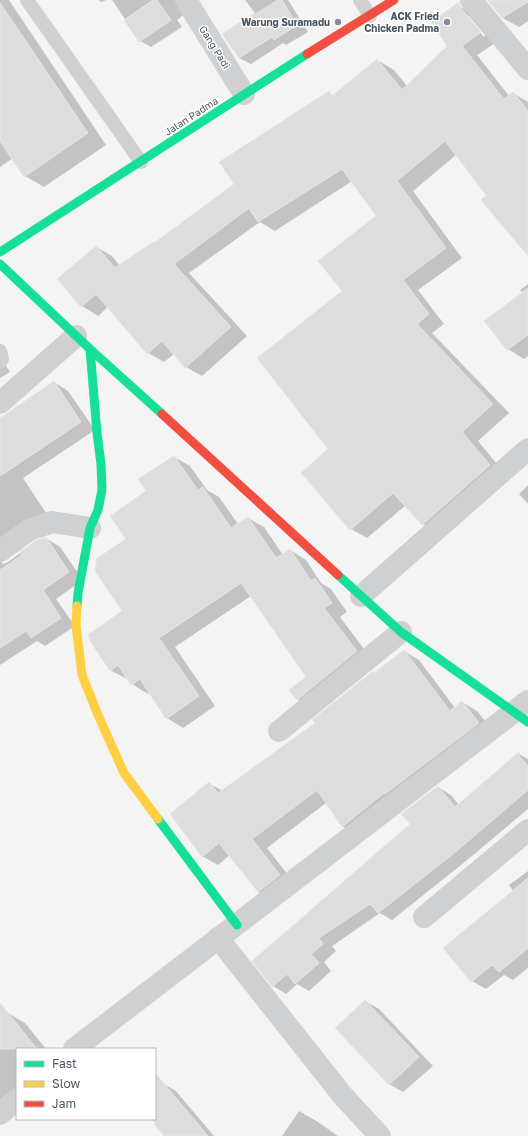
<svg xmlns="http://www.w3.org/2000/svg" width="528" height="1136" viewBox="0 0 528 1136" font-family="'Golos Text',sans-serif">
	<style>
		.shadow { fill: #0003; fill-rule: evenodd }
		.building { fill: #ddddde; stroke: #e5e6e7 }
		.lines { fill: none; stroke-linecap: round; stroke-linejoin: round }
		.lane { stroke: #ced0d2; stroke-width: 14 }
		.street { stroke: #ced0d2; stroke-width: 22 }
		.fast { stroke: #16e098; stroke-width: 9 }
		.slow { stroke: #ffcf43; stroke-width: 9 }
		.jam { stroke: #f24e42; stroke-width: 9 }
		.poi-dot { fill: #868d94; stroke: #fff; stroke-width: 1.5 }
		.labels { text-anchor: middle; dominant-baseline: central; stroke-width: 3; stroke-linejoin: round; paint-order: stroke }
		.poi-label { font-size: 10px; font-weight: bold; fill: #4a5661; stroke: #fff; text-anchor: end }
		.street-label { font-size: 10px; fill: #4a5661; stroke: #fff }
	</style>
	<rect width="100%" height="100%" fill="#f4f4f4"/>
	<!-- shadow -->
	<path class="shadow" d="M0,0h9l97,145 -62,42 -19,-11 -12,-18 -13,9z
		M98,0h8l-4,2z
		M112,0h74v13l-9,7 5,7 -31,20 -11,-6z
		M245,0h43l20,32 -22,13 -3,-2 -32,21 -12,-6 -16,-24 32,-21z
		M489,0h39v21l-9,6 -16,-9z
		M457,5l17,9 23,28 -20,13 32,41 4,-3 15,9v152l-41,-58 -31,-41 -43,36 49,67 -44,32 26,34 -12,9 77,80 -31,28 28,34 -67,59 -16,-10 -17,-19 -39,33 -16,-9 -21,-79 13,-159 34,-75 -25,-35 -77,50 -15,-9 -71,51 58,63 -45,40 -16,-9 -12,-13 -10,8 -16,-9 -40,-46 -10,9 -16,-10 -23,-26 37,-33 16,9 8,10 34,-22 81,-60 94,-91 5,3 43,-36 17,10 13,16 42,-40zM469,16l16,19 -1,2 -17,-20z
		M528,284v72l-4,3 -16,-10 15,-56 -3,-3z
		M0,356l10,16 -10,6z
		M54,382l14,9 27,39 -72,48 27,41 -49,42 2,3 5,-2 27,-20 11,-4 14,9 23,33 -27,19 19,27 -30,20 -8,-5 -37,24v-225z
		M174,457l16,9 17,24 12,7 19,27 10,-6 16,9 19,28 7,-5 16,10 15,23 10,6 16,23 -7,5 33,44 -59,48 -16,-10 -7,-9 16,-12 -56,-82 -76,51 40,59 -32,22 -16,-10 -17,-26 -2,2 -16,-10 -4,-6 -1,1 -17,-9 14,-58 3,-73 21,-48z
		M528,485v19l-9,-10z
		M404,651l15,9 36,48 7,-6 15,9 17,21 -136,103 -16,-9 -16,-23 -59,45 28,36 -21,16 -16,-8 -28,-37 -12,10 -16,-9 8,-72 13,7 93,-68 57,-51 2,1z
		M519,754l9,5v50l-62,52 -74,59 -12,-7 -48,33 4,5 -12,11 7,9 -22,20 -12,-7 -11,10 -13,-8 138,-162 27,-37 13,8 8,10z
		M528,871v97l-15,12 -9,-5 -18,14 -14,-8 41,-90 -4,-6z
		M365,1001l14,8 54,57 -30,26 -14,-8z
		M6,1012l19,11 21,26h-29v56l-17,8v-96z
		M162,1083l14,8 38,45h-48l-14,-17h3v-30z
		M299,1111l19,11 20,14h-56z"/>
	<!-- building -->
	<path class="building" d="M153,0h4l14,20 -32,22 -15,-22z
		M278,0h4l15,25 -23,15 -2,-3 -33,21 -17,-24 29,-19 1,1z
		M487,0h41v2l-26,16z
		M459,2l2,6 20,24 -19,14 42,53 9,-7 15,19v145l-47,-56 5,-5 -41,-54 -48,40 49,67 -43,32 26,34 -12,10 76,80 -31,28 28,33 -68,60 -29,-32 -43,37 -49,-57 27,-24 -71,-91 85,-67 -24,-30 58,-45 -34,-47 -84,53 -9,-14 -75,56 57,63 -46,41 -23,-27 -15,13 -51,-60 -15,13 -24,-28 39,-33 19,22 38,-26 1,1 80,-59 -15,-22 110,-71 3,5 45,-37 25,31 45,-44 -16,-24z
		M0,3l88,130 -64,44 -24,-36z
		M528,288v47l-21,15 -23,-29z
		M54,381l27,41 -81,54v-58z
		M174,456l24,34 5,-3 28,41 17,-11 28,41 14,-9 21,32 4,-3 17,25 -8,5 33,43 -60,49 -8,-10 17,-13 -65,-94 -82,55 40,58 -33,23 -26,-40 -9,6 -13,-20 -8,6 -20,-30 -1,-7 33,-23 -27,-40 2,-13 29,-19 -16,-23 36,-25 -8,-12z
		M46,537l23,35 -26,18 18,28 -30,20 -5,-7 -26,17v-78l22,-15 -2,-3 15,-11z
		M404,650l46,61 12,-10 17,22 -94,71 -1,-1 -42,34 -25,-37 -65,49 28,36 -22,17 -39,-49 -17,14 -32,-43 39,-32 9,11 97,-70 -3,-3 61,-49 1,2z
		M519,752v4l9,10v24l-75,64 -75,59 -8,-9 -51,34 4,6 -12,10 8,9 -24,21 -8,-10 -15,13 -20,-26 158,-137 -9,-10 37,-28 17,21z
		M528,878v70l-29,24 -7,-7 -21,17 -28,-34z
		M365,1000l54,57 -30,28 -54,-57z
		M0,1003l37,46h-37z
		M155,1073l53,63h-44l-9,-11z"/>
	<g class="lines">
		<!-- lane -->
		<path class="lane" d="M27,0l114,162
			M360,0l10,16
			M0,351l2,8 -2,3"/>
		<!-- street -->
		<path class="street" d="M186,0l58,94
			M471,0l57,69
			M0,403l76,-67
			M0,551l29,-21 23,-8 38,6
			M361,596l167,-147
			M279,731l122,-99
			M424,917l104,-87
			M218,938l125,158 37,40
			M74,1049l454,-348
			M0,1114l17,-15"/>
		<!-- fast -->
		<path class="fast" d="M0,252l307,-198
			M0,264l90,85 72,65
			M338,575l63,57 127,90
			M77,606l1,-13 12,-65 8,-18 4,-20 -1,-26 -4,-31 -7,-84
			M158,819l79,106"/>
		<!-- slow -->
		<path class="slow" d="M77,606l-1,19 6,50 16,40 26,58 34,46"/>
		<!-- jam -->
		<path class="jam" d="M307,54l87,-54
			M162,414l176,161"/>
	</g>
	<!-- markers -->
	<g class="poi-dot">
		<circle cx="338" cy="22" r="4"/>
		<circle cx="447" cy="22" r="4"/>
	</g>
	<g class="labels">
		<!-- poi labels -->
		<g class="poi-label">
			<text x="439" y="16">ACK Fried<tspan x="439" dy="12">Chicken Padma</tspan></text>
			<text x="330" y="22">Warung Suramadu</text>
		</g>
		<!-- street labels -->
		<g class="street-label">
			<text transform="translate(215 47) rotate(58)">Gang Padi</text>
			<text transform="translate(191 116) rotate(-33)">Jalan Padma</text>
		</g>
	</g>
	<!-- legend -->
	<rect x="16" y="1048" width="140" height="72" fill="#ffffff" stroke="#b7bbc0"/>
	<rect x="24" y="1061" width="20" height="6" fill="#16e098" stroke="#b7bbc0"/>
	<text x="52" y="1068" font-size="12" fill="#4a5661">Fast</text>
	<rect x="24" y="1081" width="20" height="6" fill="#ffcf43" stroke="#b7bbc0"/>
	<text x="52" y="1088" font-size="12" fill="#4a5661">Slow</text>
	<rect x="24" y="1101" width="20" height="6" fill="#f24e42" stroke="#b7bbc0"/>
	<text x="52" y="1108" font-size="12" fill="#4a5661">Jam</text>
</svg>
